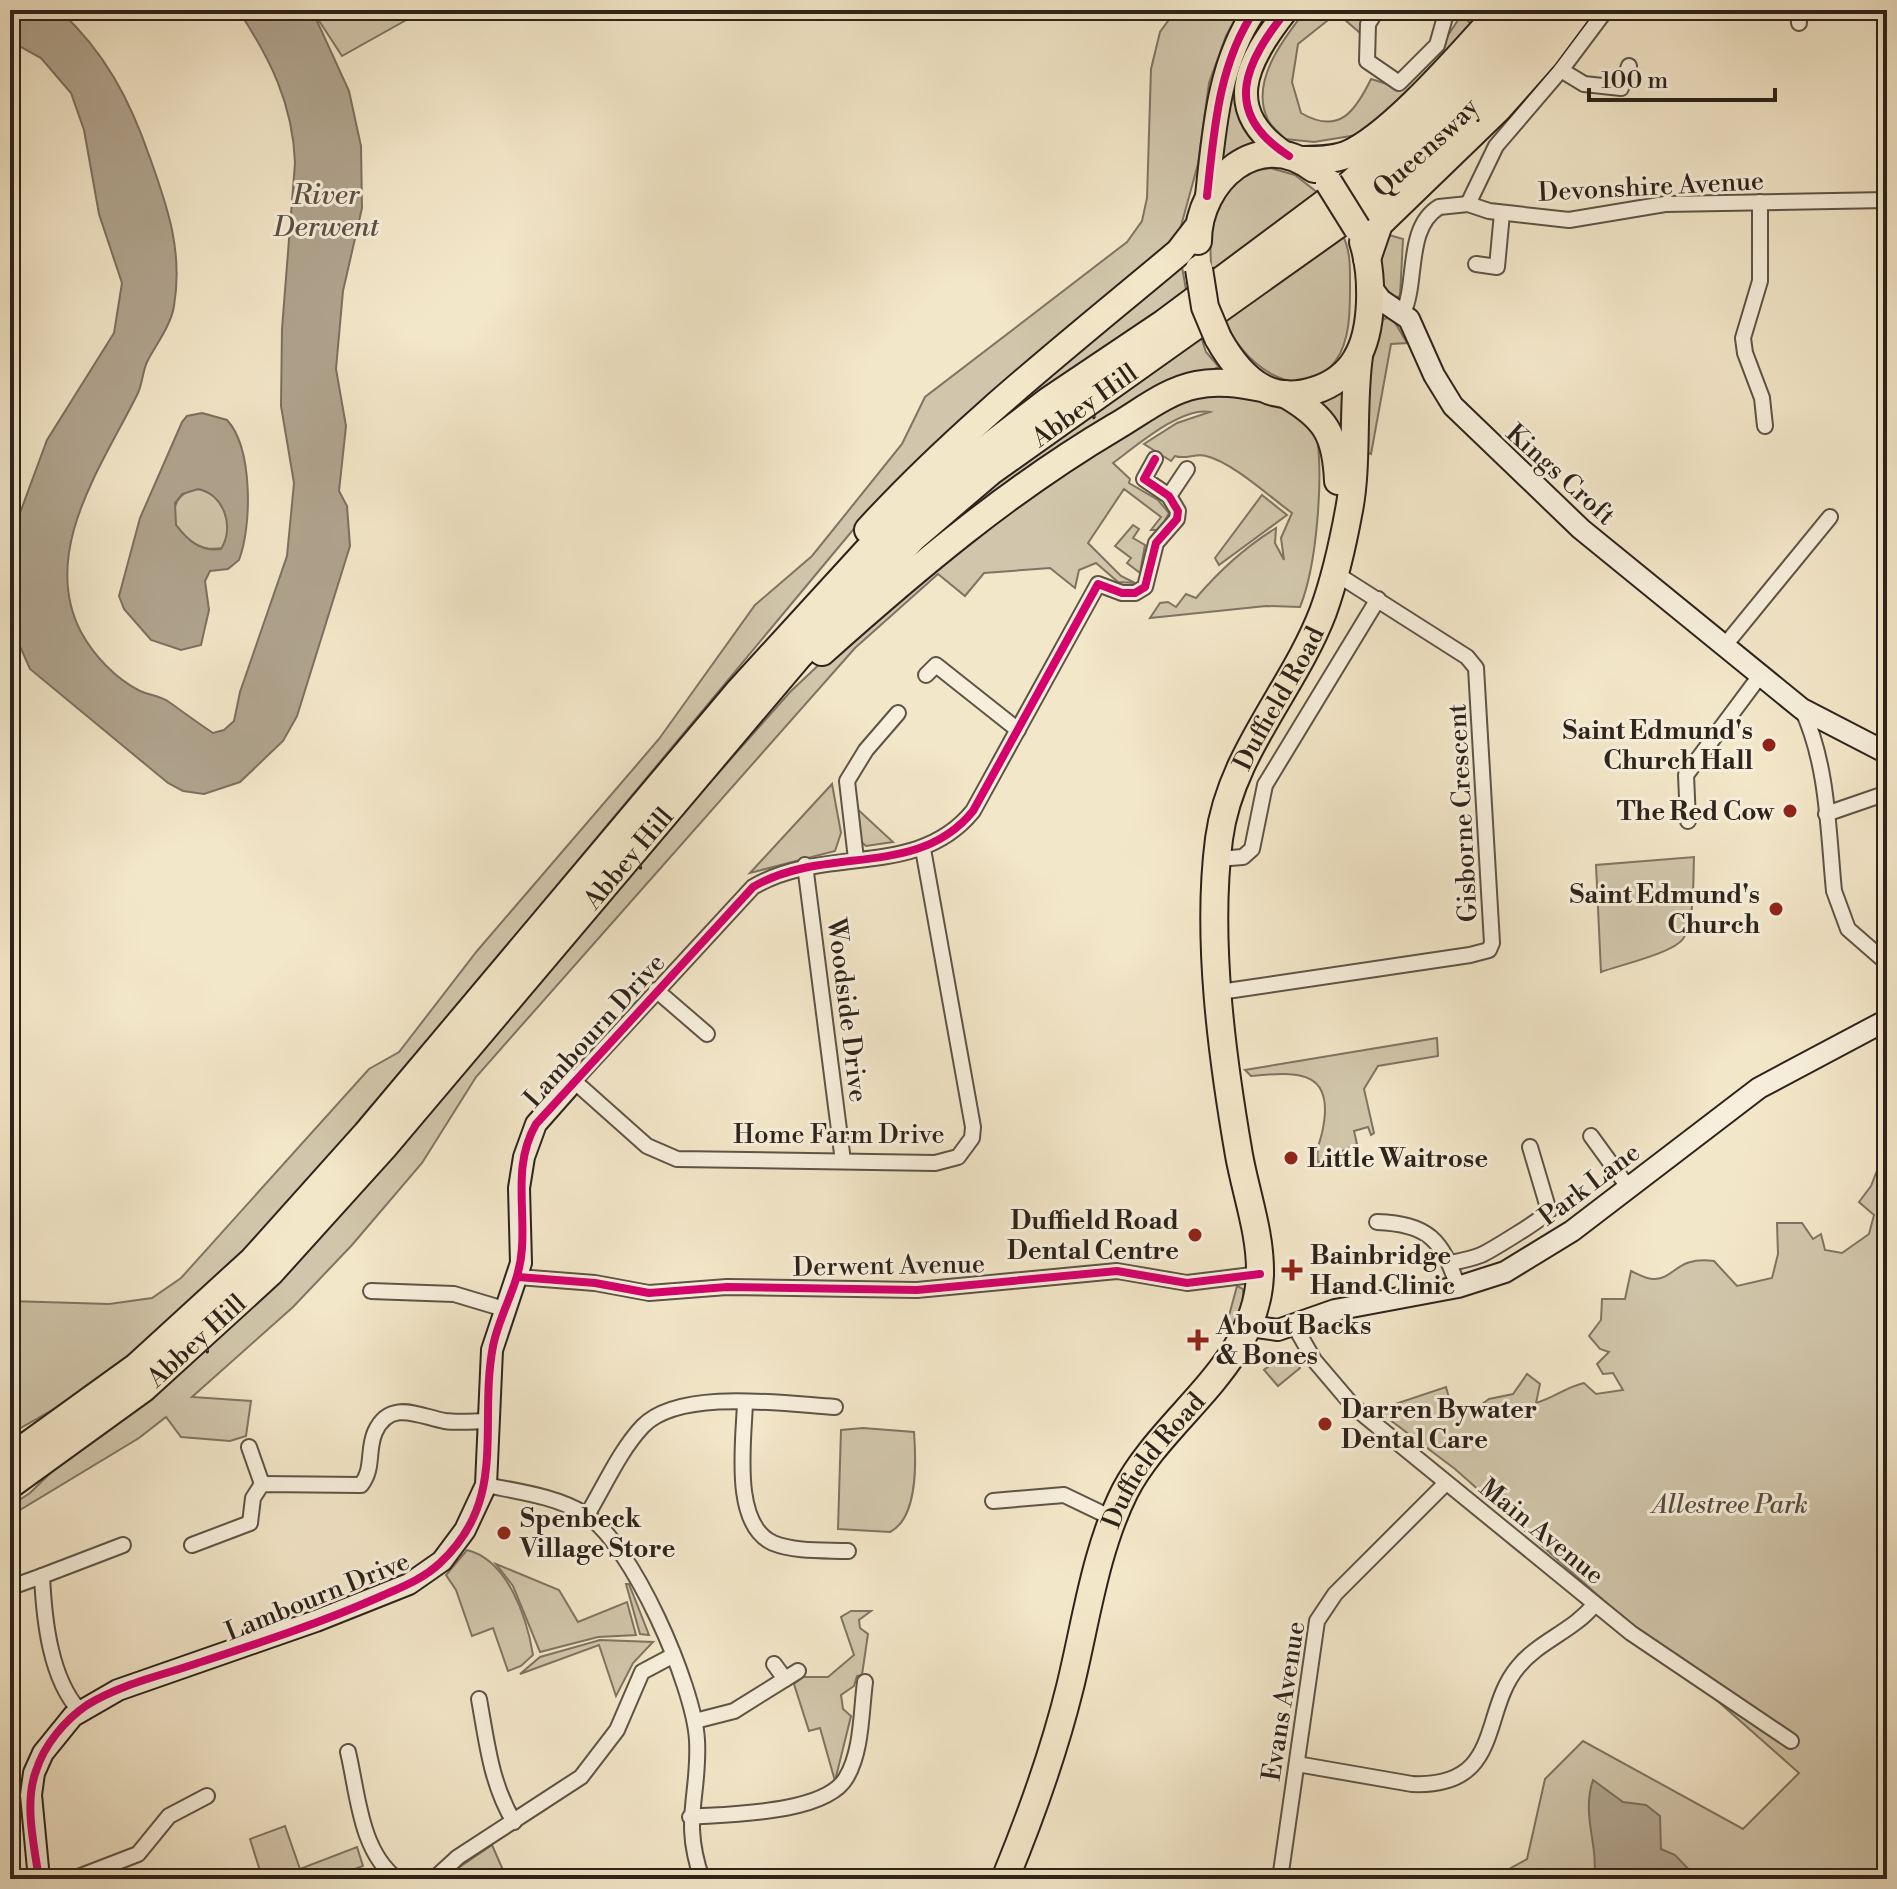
<svg xmlns="http://www.w3.org/2000/svg" width="1897" height="1889" font-family="'Libre Bodoni',serif">
  <rect width="100%" height="100%" fill="#f3e7c9"/>
  <filter id="stains"><feTurbulence type="fractalNoise" baseFrequency=".0025" numOctaves="4"/><feColorMatrix values="0 0 0 0 .2 0 0 0 0 .09 0 0 0 0 .02 0 0 0 .5 -.17"/></filter>
  <radialGradient id="worn" r=".72"><stop offset=".6" stop-color="#630" stop-opacity="0"/><stop offset="1" stop-color="#630" stop-opacity=".3"/></radialGradient>
  <!-- green -->
  <g fill="#d1c6ab" stroke="#7f7463" stroke-width="2">
    <polygon points="312,10 424,10 342,56"/>
    <polygon points="1176,10 1240,10 1226,36 1209,83 1198,164 1178,237 862,519 381,1097 261,1233 165,1328 89,1389 10,1434 10,1301 109,1304 152,1298 181,1278 369,1069 399,1052 477,951 659,739 755,605 812,556 902,444 925,397 1127,242 1142,221 1147,198 1151,69 1160,32"/>
    <path d="M1263,10H1275C1243,52 1216,102 1259,146L1218,168L1227,91Z"/>
    <path d="M1306,10H1369L1359,32L1337,13L1298,44L1292,82L1301,113C1339,135 1355,112 1371,79L1400,88L1435,55L1462,14L1474,28L1363,134L1314,142L1285,139C1280,133 1271,127 1268,120C1249,82 1284,38 1306,10Z"/>
    <path d="M1270,168L1295,175L1318,193L1212,276C1207,227 1211,176 1270,168Z"/>
    <polygon points="1382,233 1403,239 1400,296 1391,299 1376,283"/>
    <path d="M1342,234C1351,250 1350,269 1350,288C1350,310 1350,341 1336,360C1298,412 1239,359 1223,318Z"/>
    <path d="M1182,267L1187,295L954,461C1024,389 1102,328 1182,267Z"/>
    <polygon points="1386,318 1393,319 1407,343 1391,344 1371,454 1364,451 1358,411 1380,321"/>
    <polygon points="1201,337 1206,352 1219,367 1166,388 907,559 993,484"/>
    <polygon points="1344,381 1344,463 1307,400"/>
    <path d="M1230,389L1298,413L1316,430C1324,475 1317,565 1300,607L1266,606L1150,618L1160,603L1168,602L1176,607L1186,594L1196,598C1220,570 1245,547 1276,528L1275,543L1284,560L1281,538L1292,513C1270,497 1232,462 1206,456C1195,453 1186,460 1175,456L1171,461L1144,444L1177,423L1210,412C1182,406 1135,447 1113,463L1130,479L1129,483L1158,500L1169,513L1160,530H1151L1161,517L1124,489L1088,543L1121,576L1135,583L1118,582L1096,563L1079,570L1075,588L1050,568L984,573L965,596L938,574L855,648L476,1077L422,1163L352,1245L293,1307L192,1397L251,1401L246,1436L230,1441L181,1437L166,1417L139,1438L10,1516V1506L30,1493L74,1450L645,856L790,692L877,610L939,555L1155,410Z"/>
    <path d="M198,489C225,494 235,527 222,548C201,552 188,541 176,525C171,506 177,492 198,489Z"/>
    <polygon points="1262,495 1287,515 1219,565 1215,558"/>
    <polygon points="1133,525 1139,529 1133,538 1145,545 1140,573 1127,563 1131,558 1115,546"/>
    <polygon points="832,784 841,833 835,851 750,873"/>
    <polygon points="854,806 893,842 866,846 859,840"/>
    <path d="M1694,857C1693,877 1695,923 1683,939C1673,953 1620,965 1601,972L1596,865Z"/>
    <path d="M1437,1038L1438,1056L1378,1066L1364,1089L1374,1133L1371,1135L1368,1127L1354,1131L1357,1144L1318,1163C1316,1149 1319,1145 1322,1133C1336,1071 1301,1071 1251,1076L1245,1070Z"/>
    <path d="M1885,1150L1887,1879H1475H1491L1527,1859L1545,1779L1583,1741L1743,1829L1799,1773L1455,1469L1377,1410L1446,1387L1451,1405L1478,1407L1489,1399L1513,1394L1527,1374L1540,1384L1536,1403C1554,1398 1566,1387 1584,1383L1596,1394L1623,1390L1613,1373L1603,1374L1597,1364L1609,1352L1600,1349L1589,1336L1601,1320L1602,1299H1625L1631,1271C1638,1274 1648,1280 1655,1279C1675,1278 1677,1256 1714,1261L1737,1286L1772,1278L1778,1254L1777,1223H1802L1813,1239L1821,1234L1825,1250L1842,1253L1869,1234L1874,1215L1859,1202L1871,1186Z"/>
    <polygon points="1237,1286 1243,1289 1243,1303 1235,1323 1230,1326 1227,1323"/>
    <polygon points="1284,1354 1290,1354 1300,1368 1278,1386 1264,1370"/>
    <path d="M863,1428L914,1432C916,1459 919,1517 890,1532L838,1529L841,1430Z"/>
    <path d="M467,1550C508,1560 527,1618 533,1655L521,1666L508,1671L493,1628L472,1636L456,1590L446,1575Z"/>
    <polygon points="496,1564 559,1590 578,1622 627,1602 636,1635 598,1637 540,1652 513,1586"/>
    <polygon points="626,1584 629,1584 649,1635 640,1634"/>
    <polygon points="851,1611 871,1611 859,1620 860,1628 868,1634 862,1675 857,1676 854,1686 841,1695 843,1709 851,1716 835,1781 820,1728 809,1731 794,1684 803,1677 828,1677 854,1655 841,1617"/>
    <polygon points="600,1640 653,1642 633,1663 616,1696 599,1645 520,1674 540,1657"/>
    <polygon points="285,1826 300,1869 357,1847 363,1866 328,1879 247,1879 261,1874 250,1839"/>
    <polygon points="492,1845 507,1879 442,1879"/>
  </g>
  <!-- water -->
  <g fill="#b0a48e" stroke="#7c7060" stroke-width="2" fill-rule="evenodd">
    <path d="M10,10H59C105,52 130,100 150,158C168,208 183,252 174,306C171,325 157,343 148,360C142,371 143,384 137,395C103,464 39,552 81,632C94,656 116,679 140,691C149,695 161,696 169,702C183,712 198,723 213,733L224,730L234,721L240,692L287,556L294,483L281,406L282,329L295,163C293,104 270,58 238,10H312L349,91L361,146L362,208L343,291L336,369L346,426L339,491L347,506L350,546L297,716L283,741L240,782L204,794L183,791L168,783L30,669L10,624V540L47,440L114,333L122,283L99,214L84,130L71,93L41,58L10,41Z"/>
    <path d="M202,413L227,420C253,448 252,526 239,560L228,569L210,571L205,581L209,610L201,645L181,650L151,640L124,609L119,596L140,518L182,422L187,416ZM198,489C224,494 235,527 221,549C201,552 188,541 176,525L175,503L182,494Z"/>
    <path d="M1593,1780L1623,1802L1646,1805L1660,1816L1661,1849L1675,1855L1698,1879H1594C1599,1846 1581,1815 1593,1780Z"/>
  </g>
  <g fill="none" stroke-linecap="round" stroke-linejoin="round">
    <defs>
      <g id="street">
        <polyline points="1377,10 1368,24 1367,61 1399,83 1437,45 1447,10"/>
        <polyline points="1798,10 1799,23"/>
        <polyline points="1561,70 1584,84 1621,88 1629,66"/>
        <polyline points="1760,202 1760,281 1743,338 1745,353 1762,398 1765,426"/>
        <polyline points="1468,204 1496,146 1561,70 1606,10"/>
        <polyline points="1476,264 1497,267 1502,213"/>
        <path d="M1403,313C1418,282 1405,228 1439,207L1468,204L1489,211L1569,220L1665,204L1887,200"/>
        <polyline points="1169,496 1187,469"/>
        <polyline points="1726,644 1830,517"/>
        <polyline points="926,675 936,665 1018,730"/>
        <path d="M1802,709C1828,765 1828,830 1834,891L1848,929L1887,963"/>
        <polyline points="1826,814 1887,793"/>
        <polyline points="1688,821 1686,775 1762,673"/>
        <path d="M923,849L973,1127L972,1138L958,1157L935,1163L677,1159L647,1146L574,1081L753,887C826,844 917,880 973,811L1098,584L1122,593H1135L1145,587L1156,543L1177,519L1178,511L1169,496L1144,479L1155,459"/>
        <polyline points="856,859 847,781 866,750 898,713"/>
        <polyline points="1217,859 1243,857 1252,849 1265,785 1378,599"/>
        <polyline points="805,865 843,1161"/>
        <polyline points="656,990 707,1034"/>
        <polyline points="1220,992 1470,955 1489,950 1492,943 1476,668 1467,657 1335,573"/>
        <polyline points="1591,1136 1628,1187"/>
        <path d="M1377,1222C1429,1224 1442,1240 1458,1287"/>
        <path d="M1450,1263C1460,1261 1471,1259 1481,1255C1490,1251 1546,1217 1549,1211L1530,1147"/>
        <polyline points="518,1277 595,1283 649,1293 727,1287 917,1290 1117,1271 1187,1283 1260,1274"/>
        <polyline points="371,1291 454,1294 504,1309"/>
        <polyline points="1294,1325 1314,1360 1354,1407 1631,1633 1791,1741"/>
        <path d="M745,1402C744,1440 731,1524 773,1543C795,1552 825,1550 848,1551"/>
        <polyline points="249,1447 262,1484"/>
        <path d="M486,1485C520,1492 555,1496 585,1514C632,1543 694,1686 697,1740C700,1796 681,1819 702,1879"/>
        <polyline points="993,1501 1064,1495 1114,1519"/>
        <path d="M587,1515C604,1487 620,1450 643,1426C680,1388 786,1404 835,1407"/>
        <path d="M192,1545L250,1523L253,1498L262,1484L361,1485C374,1469 367,1450 375,1432C390,1398 421,1417 445,1421C459,1423 475,1421 489,1421"/>
        <polyline points="17,1585 42,1576"/>
        <polyline points="774,1664 785,1679"/>
        <path d="M479,1699C487,1743 491,1784 514,1822"/>
        <path d="M80,1711C50,1679 44,1619 42,1576L123,1545"/>
        <polyline points="695,1721 734,1711 798,1671"/>
        <path d="M348,1752C358,1794 360,1851 397,1879"/>
        <path d="M1297,1764L1412,1784C1504,1788 1480,1712 1518,1667C1539,1641 1573,1631 1594,1605"/>
        <path d="M690,1817C728,1814 825,1814 846,1778C862,1752 861,1712 865,1682"/>
        <polyline points="73,1879 138,1854 169,1816 207,1796"/>
        <polyline points="434,1879 458,1857 581,1777 617,1730 642,1672 672,1656"/>
        <polyline points="1280,1879 1317,1621 1335,1594 1446,1483"/>
      </g>
      <g id="secondary">
        <polyline points="1369,284 1381,300 1409,319 1434,375 1453,406 1581,529 1802,709 1887,753"/>
        <polyline points="1250,1326 1278,1330 1335,1310 1458,1287 1505,1272 1572,1231 1759,1088 1887,1020"/>
        <polyline points="39,1879 31,1795 34,1773 43,1753 73,1716 118,1690 316,1621 409,1584 442,1561 465,1530 486,1485 492,1350 521,1263 519,1188 524,1157 536,1124 574,1081"/>
      </g>
      <g id="primary">
        <path d="M1287,10C1245,63 1220,112 1289,156"/>
        <path d="M1207,196C1214,132 1218,64 1255,10"/>
      </g>
      <g id="highway">
        <path d="M1303,160C1317,160 1332,160 1346,155C1393,135 1465,49 1501,10"/>
        <path d="M1198,241C1198,181 1259,126 1314,169"/>
        <polyline points="1367,259 1379,224 1498,109 1544,57 1579,10"/>
        <path d="M1218,338C1228,356 1244,378 1263,388C1294,404 1339,388 1356,359C1374,330 1373,274 1363,242"/>
        <path d="M1285,394C1325,417 1336,434 1338,481"/>
        <path d="M868,530C961,428 1073,341 1179,252L1199,226"/>
        <path d="M822,652C915,569 1007,491 1115,427C1141,412 1166,391 1196,385C1218,380 1240,384 1262,388"/>
        <polyline points="10,1458 136,1367 253,1260 366,1134 738,692 867,551 956,472 1048,401 1164,323 1349,185 1454,89 1528,10"/>
        <path id="s1" d="M10,1485L144,1388L270,1273L383,1148L798,657L914,537L990,472L1350,216L1454,123L1557,10"/>
        <path id="s2" d="M1005,1879C1031,1816 1054,1752 1070,1687C1086,1622 1095,1551 1125,1491C1164,1416 1257,1365 1260,1275C1261,1234 1246,1194 1239,1155C1222,1057 1206,938 1219,839C1230,754 1293,690 1323,612C1335,579 1343,543 1349,510C1358,464 1352,405 1359,356"/>
      </g>
    </defs>
    <!-- street casing -->
    <use href="#street" stroke="#5e5446" stroke-width="18"/>
    <!-- secondary casing -->
    <use href="#secondary" stroke="#2d231b" stroke-width="24"/>
    <!-- primary casing -->
    <use href="#primary" stroke="#2d231b" stroke-width="26"/>
    <!-- highway casing -->
    <use href="#highway" stroke="#2d231b" stroke-width="30"/>
    <!-- street -->
    <use href="#street" stroke="#f7efdc" stroke-width="14"/>
    <!-- secondary -->
    <use href="#secondary" stroke="#f7efdc" stroke-width="20"/>
    <!-- primary -->
    <use href="#primary" stroke="#f3e7c9" stroke-width="22"/>
    <!-- highway -->
    <use href="#highway" stroke="#f3e7c9" stroke-width="26"/>
    <defs>
      <g id="highway-bridge">
        <polyline points="1329,183 1357,228"/>
        <polyline points="1199,269 1205,307 1218,338"/>
      </g>
    </defs>
    <!-- highway-bridge casing -->
    <use href="#highway-bridge" stroke="#2d231b" stroke-width="30" stroke-linecap="butt"/>
    <!-- highway-bridge -->
    <use href="#highway-bridge" stroke="#f3e7c9" stroke-width="26"/>
    <defs>
      <g id="cycleway">
        <path d="M1287,10C1245,63 1220,112 1289,156"/>
        <path d="M1207,196C1214,132 1218,64 1255,10"/>
        <polyline points="518,1277 595,1283 649,1293 727,1287 917,1290 1117,1271 1187,1283 1260,1274"/>
        <path d="M39,1879C34,1845 24,1803 36,1771C44,1745 65,1720 87,1705C119,1685 159,1676 195,1664C256,1644 318,1624 377,1598C399,1588 422,1580 440,1563C509,1499 478,1426 493,1346C500,1312 520,1284 522,1248C525,1205 513,1164 536,1124L753,887C826,844 917,880 973,811L1098,584L1122,593H1135L1145,587L1156,543L1177,519L1178,511L1169,496L1144,479L1155,459"/>
      </g>
    </defs>
    <!-- cycleway casing -->
    <use href="#cycleway" stroke="#f7efdc" stroke-width="13"/>
    <!-- cycleway -->
    <use href="#cycleway" stroke="#d6006c" stroke-width="8"/>
  </g>
  <!-- markers -->
  <g fill="#8f2418" stroke="#f7efdc" stroke-width="3">
    <circle cx="1769" cy="745" r="8"/>
    <circle cx="1790" cy="811" r="8"/>
    <circle cx="1776" cy="909" r="8"/>
    <circle cx="1291" cy="1158" r="8"/>
    <circle cx="1195" cy="1235" r="8"/>
    <path d="M1288 1258h8v8h8v8h-8v8h-8v-8h-8v-8h8z"/>
    <path d="M1194 1328h8v8h8v8h-8v8h-8v-8h-8v-8h8z"/>
    <circle cx="1325" cy="1424" r="8"/>
    <circle cx="504" cy="1533" r="8"/>
  </g>
  <g text-anchor="middle" stroke-width="6" stroke-linejoin="round" paint-order="stroke">
    <!-- street labels -->
    <g font-size="26" fill="#2d231b" stroke="#f7efdc">
      <text dy="9" stroke="none"><textPath href="#s1" startOffset="1958">Queensway</textPath></text>
      <text transform="translate(1651 186) rotate(-3)" y="9">Devonshire Avenue</text>
      <text dy="9" stroke="none"><textPath href="#s1" startOffset="1530">Abbey Hill</textPath></text>
      <text transform="translate(1561 474) rotate(42)" y="9">Kings Croft</text>
      <text dy="9" stroke="none"><textPath href="#s2" startOffset="1260">Duffield Road</textPath></text>
      <text transform="translate(1462 813) rotate(-93)" y="9">Gisborne Crescent</text>
      <text dy="9" stroke="none"><textPath href="#s1" startOffset="884">Abbey Hill</textPath></text>
      <text transform="translate(848 1010) rotate(83)" y="9">Woodside Drive</text>
      <text transform="translate(594 1030) rotate(-48)" y="9">Lambourn Drive</text>
      <text x="839" y="1143">Home Farm Drive</text>
      <text transform="translate(1589 1184) rotate(-37)" y="9">Park Lane</text>
      <text transform="translate(889 1265) rotate(-1)" y="9">Derwent Avenue</text>
      <text dy="9" stroke="none"><textPath href="#s1" startOffset="236">Abbey Hill</textPath></text>
      <text dy="9" stroke="none"><textPath href="#s2" startOffset="448">Duffield Road</textPath></text>
      <text transform="translate(1542 1531) rotate(39)" y="9">Main Avenue</text>
      <text transform="translate(317 1596) rotate(-22)" y="9">Lambourn Drive</text>
      <text transform="translate(1283 1701) rotate(-81)" y="9">Evans Avenue</text>
    </g>
    <!-- poi labels -->
    <g font-size="26" font-weight="bold" fill="#2d231b" stroke="#f7efdc" text-anchor="start">
      <text x="1753" y="739" text-anchor="end">Saint Edmund's<tspan x="1753" dy="30">Church Hall</tspan></text>
      <text x="1774" y="820" text-anchor="end">The Red Cow</text>
      <text x="1760" y="903" text-anchor="end">Saint Edmund's<tspan x="1760" dy="30">Church</tspan></text>
      <text x="1307" y="1167">Little Waitrose</text>
      <text x="1179" y="1229" text-anchor="end">Duffield Road<tspan x="1179" dy="30">Dental Centre</tspan></text>
      <text x="1310" y="1264">Bainbridge<tspan x="1310" dy="30">Hand Clinic</tspan></text>
      <text x="1216" y="1334">About Backs<tspan x="1216" dy="30">&amp; Bones</tspan></text>
      <text x="1341" y="1418">Darren Bywater<tspan x="1341" dy="30">Dental Care</tspan></text>
      <text x="520" y="1527">Spenbeck<tspan x="520" dy="30">Village Store</tspan></text>
    </g>
    <!-- park labels -->
    <g font-size="26" font-style="italic" fill="#564c3f" stroke="#f7efdc">
      <text x="1730" y="1513">Allestree Park</text>
    </g>
    <!-- water labels -->
    <g font-size="28" font-style="italic" fill="#5b5043" stroke="#f7efdc">
      <text x="326" y="204">River<tspan x="326" dy="32">Derwent</tspan></text>
    </g>
  </g>
  <!-- margin -->
  <rect width="1897" height="1889" fill="none" stroke="#f3e7c9" stroke-width="40"/>
  <rect x="12" y="12" width="1873" height="1865" fill="none" stroke="#2d231b" stroke-width="4"/>
  <rect x="20" y="20" width="1857" height="1849" fill="none" stroke="#2d231b" stroke-width="2"/>
  <!-- scale -->
  <path d="M1589 88v12h186v-12" fill="none" stroke="#2d231b" stroke-width="4"/>
  <text x="1601" y="88" font-size="24" fill="#2d231b" stroke="#f7efdc" stroke-width="6" paint-order="stroke">100 m</text>
  <rect width="100%" height="100%" filter="url(#stains)"/>
  <rect width="100%" height="100%" fill="url(#worn)"/>
</svg>
